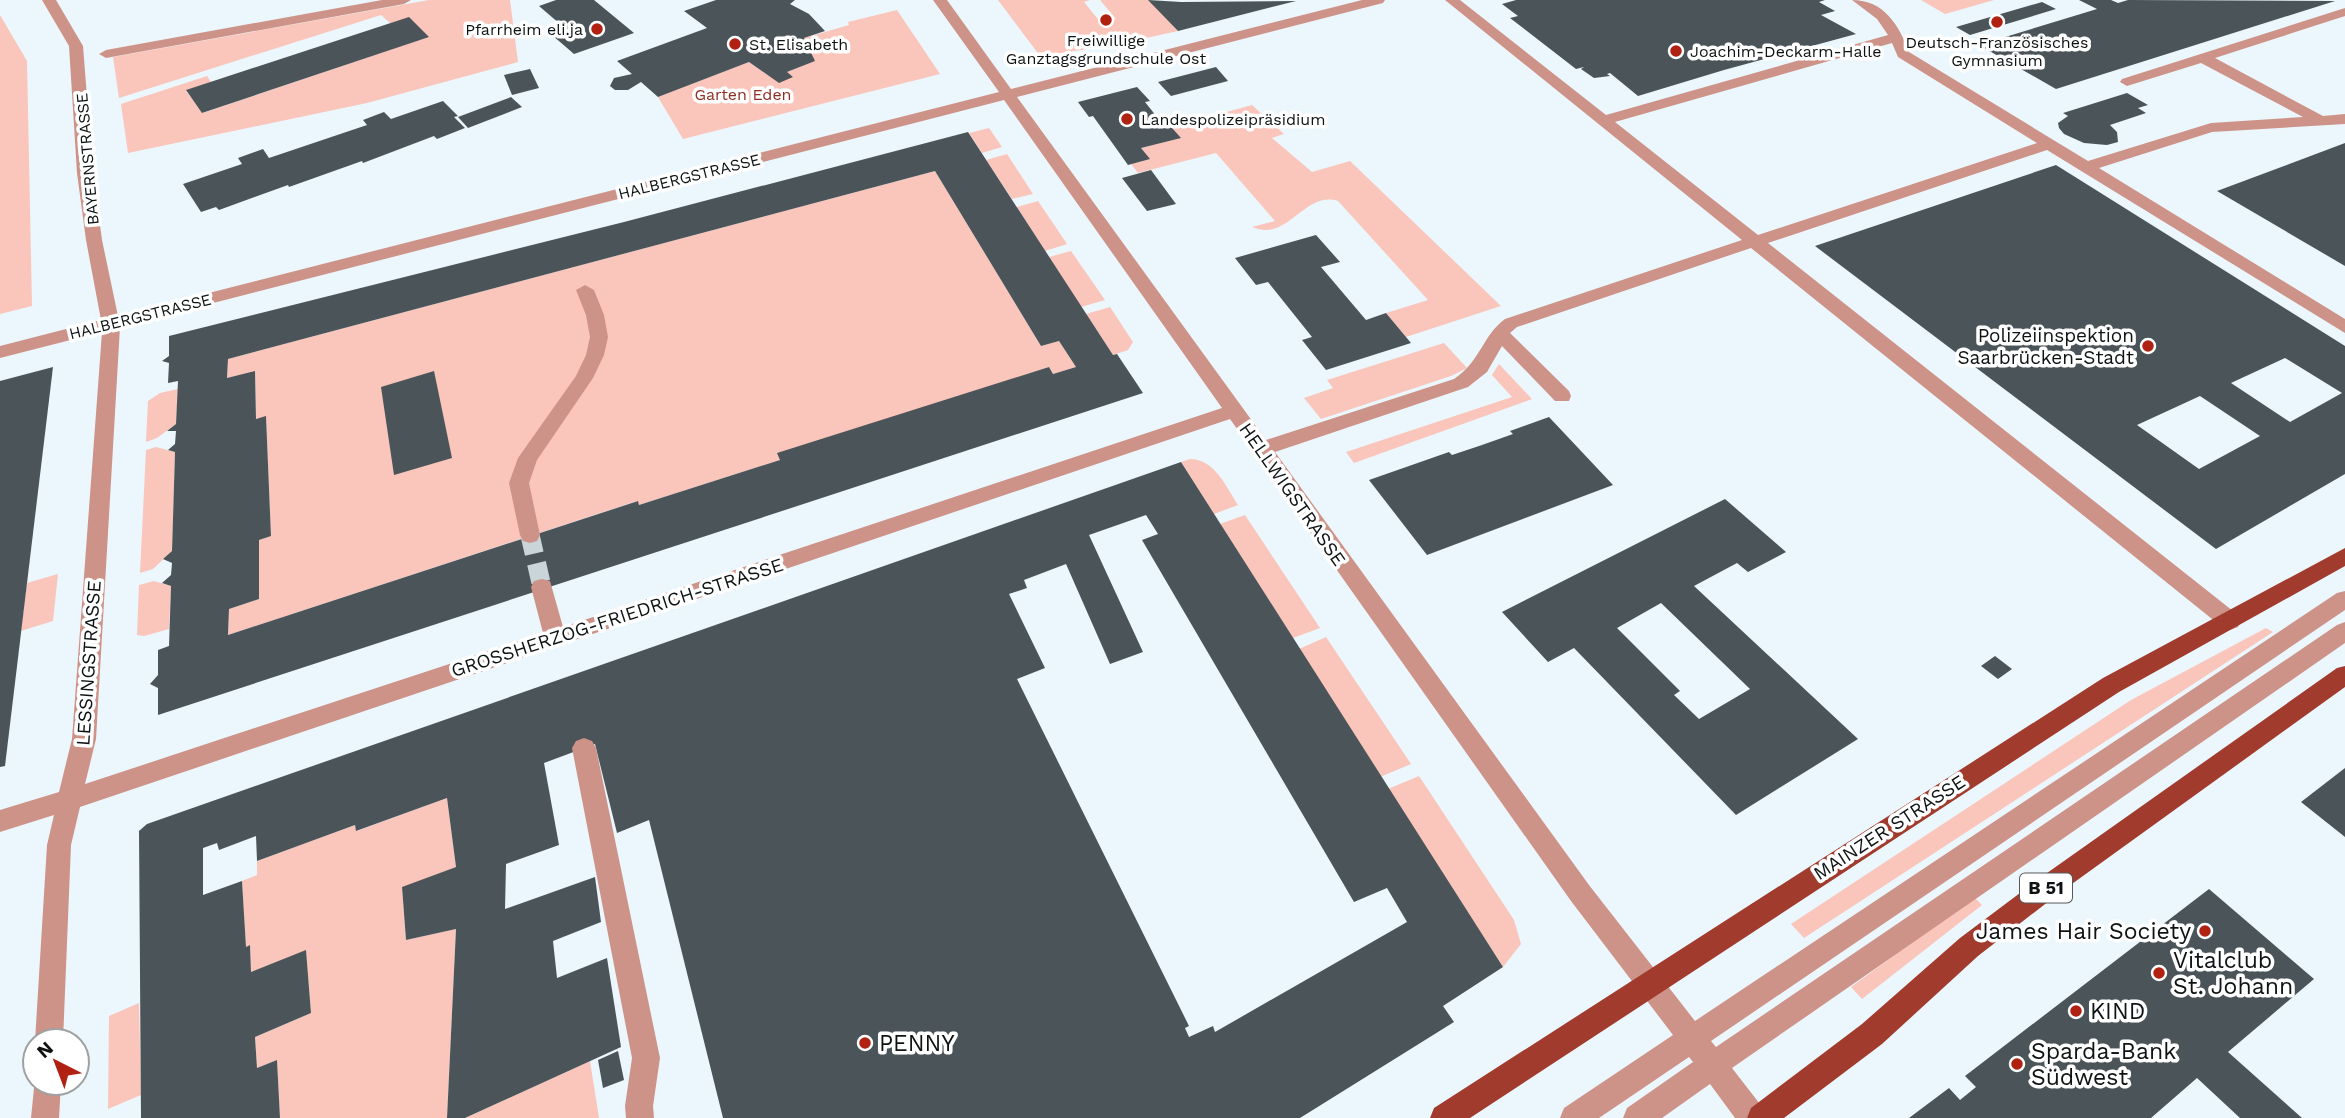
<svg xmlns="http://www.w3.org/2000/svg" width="2345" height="1118" font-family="'Work Sans',sans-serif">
  <rect width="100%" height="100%" fill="#ebf7fd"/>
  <!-- green -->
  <g fill="#fac5bb">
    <polygon points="429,0 510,0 518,62 367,103 128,153 121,104 207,76 211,82 186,91 203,113 428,37 390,23 381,15 119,98 113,57"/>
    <polygon points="998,0 1090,0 1084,2 1101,23 1116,19 1100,0 1149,0 1178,31 1109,46 1040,56"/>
    <polygon points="1921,0 1994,0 1945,14"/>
    <polygon points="897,10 940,74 683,139 658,97 749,62 773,78 814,61 804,38 849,25 848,22"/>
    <polygon points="0,15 27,61 32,306 0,314"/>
    <path d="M1252,105L1284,134L1272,138L1312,172L1350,161L1501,306L1406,337L1386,313L1428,300L1338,201C1304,190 1288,243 1252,227L1275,221L1216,153L1138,173L1131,164L1149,159L1141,148L1180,138L1172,127Z"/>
    <polygon points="989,128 1002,147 982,153 969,133"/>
    <polygon points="1007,154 1033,194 1012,199 986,160"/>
    <polygon points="935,171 1041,346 1059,341 1076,367 1053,374 1049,367 780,460 639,505 637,501 228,635 229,609 259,599 259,540 271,535 266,417 256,419 255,372 227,378 228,359"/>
    <polygon points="1038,201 1067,244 1045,251 1017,207"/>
    <polygon points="1071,251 1105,300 1081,307 1049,257"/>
    <polygon points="1110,307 1133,342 1128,350 1113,355 1086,314"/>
    <polygon points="1444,343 1467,368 1451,376 1321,419 1304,398 1333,388 1327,380"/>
    <polygon points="1499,364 1532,399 1354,463 1346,452 1512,397 1492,375"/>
    <polygon points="178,389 176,424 157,438 146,442 148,401 160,393"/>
    <polygon points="156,447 175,452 172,551 153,569 140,573 146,450"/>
    <path d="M1190,459C1215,459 1226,487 1238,505L1214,514L1181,462Z"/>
    <polygon points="1245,515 1320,628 1293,638 1220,524"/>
    <polygon points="58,574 53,621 21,631 27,583"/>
    <polygon points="154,581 171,586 169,629 144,636 137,635 139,585"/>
    <polygon points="2266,628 2273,632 1804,938 1791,924 2131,700"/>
    <polygon points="1326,637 1411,764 1380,777 1299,649"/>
    <polygon points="1419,776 1514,920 1521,944 1503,967 1388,789"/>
    <polygon points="447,798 456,867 402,888 406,940 456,929 447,1118 280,1118 277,1060 257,1068 255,1037 311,1013 306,951 251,972 250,946 246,947 242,881 257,875 257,861 355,825 357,831"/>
    <polygon points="1974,897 1982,905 1862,999 1851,987"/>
    <polygon points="139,1003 141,1095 108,1109 109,1016"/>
    <polygon points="590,1061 599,1118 465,1118"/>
  </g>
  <!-- building -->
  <g fill="#4b5559" fill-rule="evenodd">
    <polygon points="556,0 594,0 634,33 574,54 552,35 567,30 539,6"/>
    <polygon points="716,0 795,0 790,4 809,14 825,31 804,38 815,61 787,72 793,77 779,83 749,62 658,97 641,82 628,90 615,90 610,86 614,78 632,74 617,61 707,28 684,11"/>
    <polygon points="1148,0 1181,2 1296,1 1178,31"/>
    <polygon points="1516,0 1825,0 1819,2 1835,11 1821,15 1856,34 1724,70 1638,96 1610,73 1607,74 1610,76 1594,78 1581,69 1584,67 1576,69 1510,18 1518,16 1502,4"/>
    <polygon points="2079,0 2111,0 2118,3 2128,0 2335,1 2056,89 1979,45 2097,9"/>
    <polygon points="2042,2 2056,9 1970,35 1956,27"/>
    <polygon points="409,17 429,37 202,113 186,90"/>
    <polygon points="1216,67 1228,81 1171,96 1158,82"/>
    <polygon points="530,69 539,88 512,95 504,75"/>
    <polygon points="1137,87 1150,101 1145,102 1161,122 1166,121 1181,138 1141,148 1150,159 1128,165 1093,116 1089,117 1078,102"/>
    <polygon points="2127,93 2148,105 2138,108 2146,113 2110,125 2117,132 2118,142 2107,145 2084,143 2064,134 2059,128 2058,123 2068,116 2063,113"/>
    <polygon points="511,97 522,107 468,128 458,117"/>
    <polygon points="443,101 458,116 454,117 465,128 437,139 434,136 363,163 362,161 289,187 288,185 219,210 216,207 201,212 183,184 242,164 238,158 263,149 269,158 367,125 363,120 384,112 391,119"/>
    <path d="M968,132L1113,355L1117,354L1143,393L158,715V688L150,684L158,675V650L169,646L171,586L162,583L171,575L172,563L163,559L172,551L175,452L168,450L175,444L176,431H167L176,424L178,381L168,383L169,363L162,361L169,356V336L624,222ZM935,171L1041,346L1059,341L1076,367L1053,374L1049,367L777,453L780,460L639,505L638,501L228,635L229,609L259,599V540L271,536L266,416L256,419L255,371L227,378L228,359Z"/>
    <polygon points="2345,143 2345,266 2217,191"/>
    <path d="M2056,165L2345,346V474L2216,549L1815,246ZM2285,358L2342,393L2290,422L2231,383ZM2200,396L2260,436L2199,469L2137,425Z"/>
    <polygon points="1151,170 1176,204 1147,211 1122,178"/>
    <polygon points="1316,235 1340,262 1321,267 1366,320 1386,313 1411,343 1326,370 1302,340 1312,337 1268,282 1256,285 1235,258"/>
    <polygon points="53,367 5,766 0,767 0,381"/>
    <polygon points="434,371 452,458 394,475 381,387"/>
    <polygon points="1549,417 1613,485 1427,555 1369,480 1449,452 1452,455 1482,445 1513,434 1510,431"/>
    <path d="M1181,462L1503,967L1443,1006L1454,1022L1300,1118H723L649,820L617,833L595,744L544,763L559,845L506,864L505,909L595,877L601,922L553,941L557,978L607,958L621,1047L465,1118H447L456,929L406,940L402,887L456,867L447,798L356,831L355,825L257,861L256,836L219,850L217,843L203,848V895L242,881L246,947L250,945L251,972L306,950L311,1013L255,1037L257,1068L277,1060L280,1118H141L139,831L147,824ZM1146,515L1158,534L1142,540L1354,902L1387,888L1407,922L1215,1032L1213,1026L1189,1037L1185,1028L1189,1026L1017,679L1045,668L1009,594L1027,588L1024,580L1066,564L1110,664L1143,652L1089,535Z"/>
    <path d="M1725,499L1786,552L1748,572L1737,563L1694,586L1858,739L1736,815L1574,648L1548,662L1502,612ZM1661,603L1750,689L1699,719L1674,695L1680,691L1617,628Z"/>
    <polygon points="1995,656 2012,669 1998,679 1981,666"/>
    <polygon points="2345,768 2345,837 2301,802"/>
    <polygon points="2209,889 2314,979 2228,1052 2302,1118 2240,1118 2197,1078 2151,1118 1909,1118 1949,1088 1960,1100 1976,1087 1965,1076"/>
    <polygon points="618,1051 624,1080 603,1088 598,1060"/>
  </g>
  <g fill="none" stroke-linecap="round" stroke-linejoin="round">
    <!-- minor-tunnel -->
    <polyline stroke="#cad5da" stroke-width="19" stroke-dasharray="19 10" stroke-linecap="butt" points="530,535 542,587"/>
    <!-- minor -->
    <g fill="#ce9388" fill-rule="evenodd">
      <path d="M42,0H56L83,46L93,173L102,240L118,316L999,92L933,0H947L1011,89L1362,0H1385L1383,3L1017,97L1266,440L1454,379C1481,361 1482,336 1505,319L1742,240L1445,0H1460L1606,115L1888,35L1877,19L1852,0C1884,0 1899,25 1909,52L2088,161L2211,123L2303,117L2201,63L2127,86L2120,82L2122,79L2345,8V16L2215,58L2323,116L2345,114V124L2212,132L2099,168L2345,319V333L2047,150L1768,243L2238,615L2241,621L2238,627L2230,630L2222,627L1751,248L1517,327L1510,333L1569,391L1571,396L1569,401H1555L1502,346L1487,372L1468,387L1275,452L1589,885L1695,1021L2337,593L2345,591V610L1711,1041L1716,1047L2337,625L2345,622V643L1732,1068L1763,1108L1767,1118H1735L1710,1084L1662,1118H1623L1627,1108L1693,1062L1689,1057L1599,1118H1560L1564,1108L1673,1035L1571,901L1230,419L80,807L71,845L63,1041H35L47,845L54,815L0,832V810L59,792L72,739L102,332L0,358V346L101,320L86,240L77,173L69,46ZM1892,43L1898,57L2037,143L1758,235L1615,122ZM1004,100L1222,408L563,627L550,581L542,579L534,581L531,587L543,633L85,784L96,739L120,327Z"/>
      <polygon points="382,0 411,0 404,4 106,58 99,54 106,50"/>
      <polygon points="585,285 594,290 604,315 608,337 604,355 593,378 537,460 529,483 540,535 537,541 530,543 523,541 520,535 509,483 518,458 576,376 586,355 590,337 586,315 576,290"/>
      <polygon points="584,738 592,741 596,748 660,1058 653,1106 654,1118 626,1118 625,1106 632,1058 572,748 576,741"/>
      <polygon points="35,1078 35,1083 61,1083 59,1118 31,1118"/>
    </g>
    <!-- major -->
    <g fill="#a13b2d" fill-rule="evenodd">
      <polygon points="2345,548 2345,566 2119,692 1470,1118 1430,1118 1434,1108 2103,678"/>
      <polygon points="2345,666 2345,687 2058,894 1978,956 1882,1044 1784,1118 1747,1118 1751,1108 1862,1024 1960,938 2040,878 2337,668"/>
    </g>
  </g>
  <!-- markers -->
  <g fill="#b02111" stroke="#fff" stroke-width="2.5">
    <circle cx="1106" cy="20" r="7"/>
    <circle cx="1997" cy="22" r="7"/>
    <circle cx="597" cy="29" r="7"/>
    <circle cx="735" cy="44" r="7"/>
    <circle cx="1676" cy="51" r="7"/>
    <circle cx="1127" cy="119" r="7"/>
    <circle cx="2148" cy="346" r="7"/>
    <circle cx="2205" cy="931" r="7"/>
    <circle cx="2159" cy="973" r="7"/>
    <circle cx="2076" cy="1011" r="7"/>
    <circle cx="865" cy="1043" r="7"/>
    <circle cx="2017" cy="1064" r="7"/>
  </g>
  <g text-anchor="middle" stroke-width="7" stroke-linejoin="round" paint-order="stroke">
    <!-- far-poi labels -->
    <g font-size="16" fill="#0d1213" stroke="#fff" text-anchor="start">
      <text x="583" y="35" text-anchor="end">Pfarrheim eli.ja</text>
      <text x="1106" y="46" text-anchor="middle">Freiwillige<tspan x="1106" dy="18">Ganztagsgrundschule Ost</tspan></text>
      <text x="1997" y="48" text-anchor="middle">Deutsch-Französisches<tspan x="1997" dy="18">Gymnasium</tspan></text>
      <text x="749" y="50">St. Elisabeth</text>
      <text x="1690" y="57">Joachim-Deckarm-Halle</text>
      <text x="1141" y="125">Landespolizeipräsidium</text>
    </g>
    <!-- far-park labels -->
    <g font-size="16" fill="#8f2e21" stroke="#fff">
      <text x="743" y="100">Garten Eden</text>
    </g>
    <!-- far-street labels -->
    <g font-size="16" fill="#0d1213" stroke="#fff">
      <text transform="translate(87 159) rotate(-95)" y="6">BAYERNSTRASSE</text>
      <text transform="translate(689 176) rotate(-14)" y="6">HALBERGSTRASSE</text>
      <text transform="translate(140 316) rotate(-14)" y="6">HALBERGSTRASSE</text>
    </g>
    <!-- shield labels -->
    <rect fill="#fff" stroke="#56595a" stroke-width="2" x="2020" y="873.5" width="52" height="29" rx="5"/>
    <g font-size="18" font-weight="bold" fill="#0d1213">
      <text x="2046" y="894">B 51</text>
    </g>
    <!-- poi labels -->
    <g font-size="19" fill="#0d1213" stroke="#fff" text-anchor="end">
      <text x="2134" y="342">Polizeiinspektion<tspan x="2134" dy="22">Saarbrücken-Stadt</tspan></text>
    </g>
    <!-- street labels -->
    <g font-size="19" fill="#0d1213" stroke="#fff">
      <text transform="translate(1293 494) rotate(55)" y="7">HELLWIGSTRASSE</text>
      <text transform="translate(617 617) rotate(-18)" y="7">GROSSHERZOG-FRIEDRICH-STRASSE</text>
      <text transform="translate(88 663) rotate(-86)" y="7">LESSINGSTRASSE</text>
      <text transform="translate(1889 827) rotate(-33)" y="7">MAINZER STRASSE</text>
    </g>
    <!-- near-poi labels -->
    <g font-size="23" fill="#0d1213" stroke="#fff" text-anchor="start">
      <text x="2191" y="939" text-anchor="end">James Hair Society</text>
      <text x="2173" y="968">Vitalclub<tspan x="2173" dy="26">St. Johann</tspan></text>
      <text x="2090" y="1019">KIND</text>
      <text x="879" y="1051">PENNY</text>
      <text x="2031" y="1059">Sparda-Bank<tspan x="2031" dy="26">Südwest</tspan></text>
    </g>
  </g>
  <!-- north arrow -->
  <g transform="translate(56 1062) rotate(318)"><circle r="33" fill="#ffffff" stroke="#9ea0a1" stroke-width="2"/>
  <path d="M0-5L12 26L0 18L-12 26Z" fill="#b02111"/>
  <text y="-10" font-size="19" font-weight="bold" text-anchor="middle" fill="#0d1213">N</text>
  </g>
</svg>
